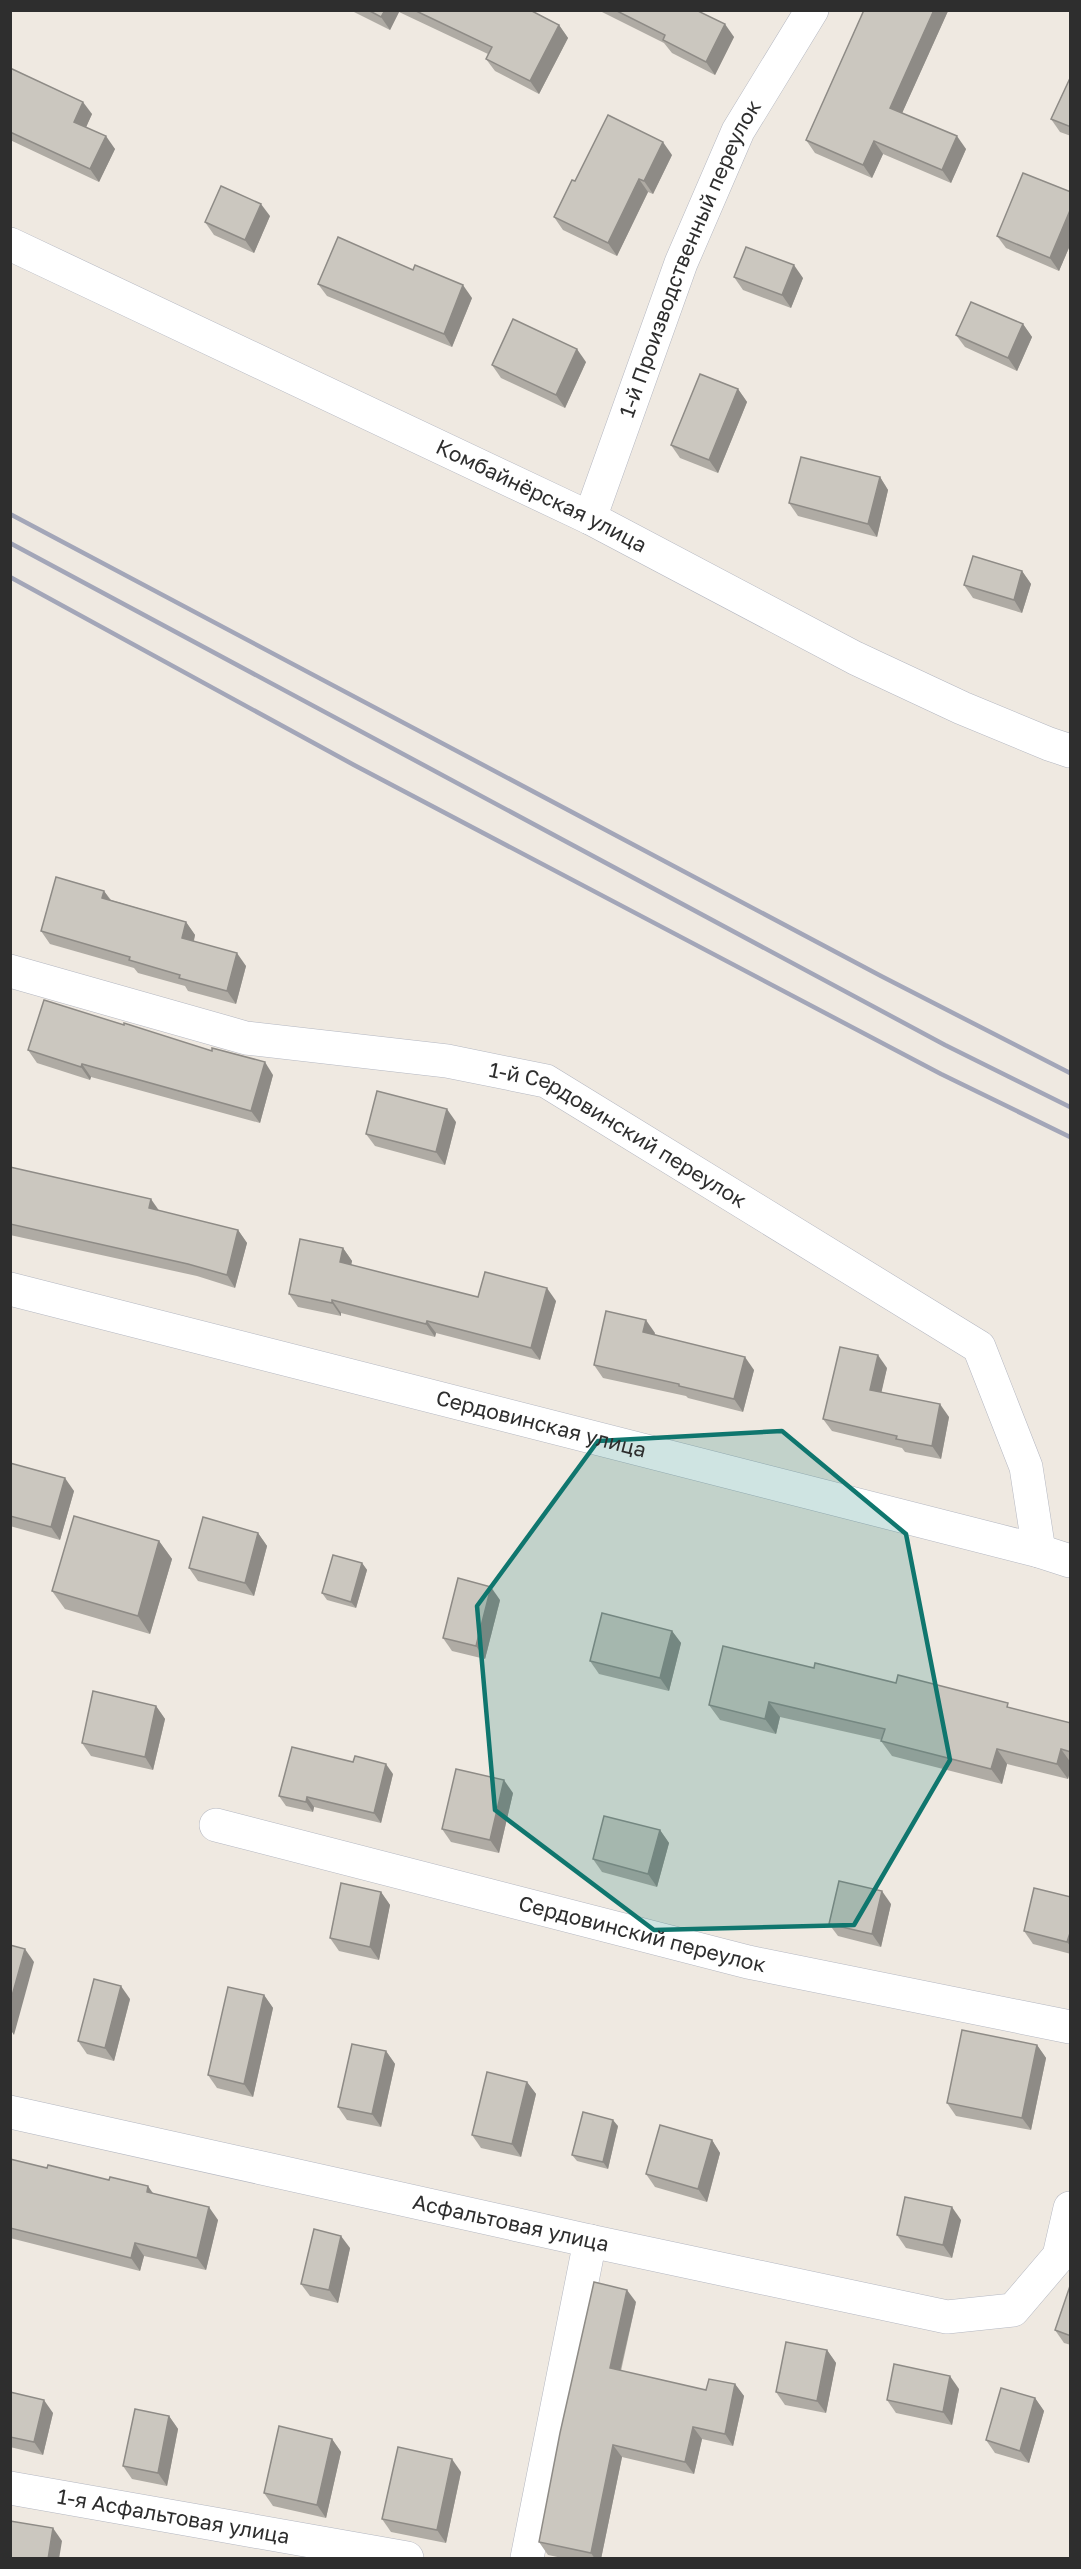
<svg xmlns="http://www.w3.org/2000/svg" width="1081" height="2569" font-family="'Golos Text',sans-serif">
  <rect width="100%" height="100%" fill="#efe9e1"/>
  <g fill="none" stroke-linecap="round" stroke-linejoin="round">
    <defs>
      <g id="street">
        <path id="s1" d="M10,244L590,518L855,658L962,708L1049,744L1070,751"/>
        <path id="s2" d="M590,518L681,263L738,131L812,10"/>
        <path id="s3" d="M10,971L246,1038L447,1061L546,1081L979,1347L1026,1467L1039,1551"/>
        <path id="s4" d="M216,1825L748,1962L1070,2027"/>
        <path id="s5" d="M10,2112L590,2241L947,2317L1013,2310L1059,2256L1070,2208"/>
        <path id="s6" d="M10,2488L407,2558"/>
        <polyline points="527,2558 590,2241"/>
      </g>
      <g id="secondary">
        <path id="s7" d="M10,1289L1039,1551L1070,1561"/>
      </g>
    </defs>
    <!-- street casing -->
    <use href="#street" stroke="#b4b7c1" stroke-width="34"/>
    <!-- secondary casing -->
    <use href="#secondary" stroke="#b4b7c1" stroke-width="34"/>
    <!-- street -->
    <use href="#street" stroke="#fff" stroke-width="33"/>
    <!-- secondary -->
    <use href="#secondary" stroke="#fff" stroke-width="33"/>
    <!-- rail -->
    <g stroke="#a3a6b8" stroke-width="4.5">
      <polyline points="10,514 881,976 1070,1073"/>
      <polyline points="10,543 945,1045 1070,1107"/>
      <polyline points="10,577 354,765 941,1074 1070,1137"/>
    </g>
  </g>
  <!-- wall -->
  <g fill="#afaba4">
    <polygon points="353,10 530,10 559,25 568,38 539,94 495,71 486,59 488,54 399,12 390,30 354,12"/>
    <polygon points="598,10 696,10 734,37 715,75 672,53 664,43"/>
    <polygon points="864,10 948,11 902,113 966,149 951,183 883,154 872,178 815,153 806,140"/>
    <polygon points="10,68 92,114 86,127 115,149 99,182 10,140"/>
    <polygon points="1071,76 1071,136 1060,132 1051,119"/>
    <polygon points="672,155 653,194 648,192 617,256 563,230 554,217 575,181"/>
    <polygon points="1071,192 1071,243 1059,271 1006,248 997,236"/>
    <polygon points="270,216 254,253 214,235 205,222"/>
    <polygon points="734,277 803,278 791,308 743,290"/>
    <polygon points="318,284 472,298 452,347 327,296"/>
    <polygon points="1023,324 1032,337 1017,371 965,347 956,335"/>
    <polygon points="586,362 565,408 501,378 492,365"/>
    <polygon points="738,389 747,402 718,473 680,458 671,445"/>
    <polygon points="880,477 888,490 877,537 798,516 789,503"/>
    <polygon points="1022,571 1031,584 1022,613 973,598 964,585"/>
    <polygon points="104,891 111,900 186,922 195,935 194,941 246,966 236,1004 188,991 185,986 138,973 134,968 50,944 41,931"/>
    <polygon points="28,1050 273,1075 260,1123 91,1077 90,1080 37,1063"/>
    <polygon points="456,1122 445,1165 375,1146 366,1134"/>
    <polygon points="10,1167 160,1211 238,1230 247,1243 235,1288 197,1276 10,1235"/>
    <polygon points="343,1248 352,1261 351,1265 478,1297 556,1301 540,1360 436,1333 435,1337 341,1313 341,1316 298,1307 289,1294"/>
    <polygon points="655,1333 654,1334 754,1370 743,1412 688,1398 686,1396 603,1378 594,1365"/>
    <polygon points="887,1368 881,1392 949,1417 941,1459 905,1452 902,1448 832,1431 823,1419"/>
    <polygon points="10,1463 74,1491 60,1540 10,1526"/>
    <polygon points="258,1533 267,1546 254,1596 198,1581 189,1568"/>
    <polygon points="159,1541 172,1559 150,1634 65,1609 52,1591"/>
    <polygon points="362,1563 367,1570 356,1608 327,1600 322,1593"/>
    <polygon points="500,1600 485,1659 452,1651 443,1638"/>
    <polygon points="672,1631 681,1643 669,1691 599,1674 590,1661"/>
    <polygon points="814,1668 896,1683 1011,1708 1071,1723 1071,1768 1068,1779 1007,1764 1002,1784 892,1756 881,1741 882,1740 780,1717 776,1734 720,1720 709,1705"/>
    <polygon points="156,1706 165,1719 153,1770 91,1756 82,1743"/>
    <polygon points="393,1774 381,1823 314,1807 313,1812 286,1806 279,1796"/>
    <polygon points="513,1793 499,1853 451,1842 442,1829"/>
    <polygon points="660,1830 669,1843 657,1887 602,1872 593,1859"/>
    <polygon points="381,1892 390,1905 379,1960 339,1951 330,1938"/>
    <polygon points="1071,1897 1071,1954 1033,1944 1024,1931"/>
    <polygon points="891,1904 881,1947 838,1936 829,1924"/>
    <polygon points="264,1995 273,2008 253,2097 217,2088 208,2075"/>
    <polygon points="130,1999 114,2061 87,2054 78,2041"/>
    <polygon points="1037,2045 1046,2058 1031,2130 956,2116 947,2103"/>
    <polygon points="386,2051 395,2064 381,2127 347,2120 338,2107"/>
    <polygon points="527,2082 536,2094 521,2157 481,2148 472,2135"/>
    <polygon points="618,2126 608,2169 577,2161 572,2155"/>
    <polygon points="712,2140 720,2153 707,2202 655,2187 646,2174"/>
    <polygon points="10,2159 153,2194 218,2220 206,2270 144,2256 140,2271 10,2238"/>
    <polygon points="961,2220 952,2258 906,2248 897,2235"/>
    <polygon points="350,2248 338,2303 310,2296 301,2284"/>
    <polygon points="1071,2283 1071,2345 1064,2343 1055,2330"/>
    <polygon points="636,2302 621,2371 706,2390 735,2384 744,2396 733,2446 702,2439 694,2474 622,2457 601,2559 567,2559 548,2555 539,2542"/>
    <polygon points="827,2350 836,2363 826,2413 785,2405 776,2392"/>
    <polygon points="959,2389 952,2425 896,2413 887,2400"/>
    <polygon points="10,2392 53,2413 43,2455 10,2447"/>
    <polygon points="1035,2398 1044,2411 1029,2463 995,2453 986,2440"/>
    <polygon points="169,2416 178,2429 167,2486 132,2479 123,2466"/>
    <polygon points="332,2439 341,2452 326,2518 273,2506 264,2493"/>
    <polygon points="461,2472 446,2543 391,2532 382,2519"/>
  </g>
  <!-- shaded-wall -->
  <g fill="#8e8b86">
    <polygon points="385,10 398,10 399,12 390,30 381,17"/>
    <polygon points="934,10 948,11 899,120 890,108"/>
    <polygon points="725,24 734,37 715,75 706,62"/>
    <polygon points="559,25 568,38 539,94 530,81"/>
    <polygon points="83,102 92,114 83,134 74,122"/>
    <polygon points="106,136 115,149 99,182 90,169"/>
    <polygon points="957,136 966,149 951,183 942,170"/>
    <polygon points="874,141 883,154 872,178 863,165"/>
    <polygon points="663,142 672,155 653,194 644,181"/>
    <polygon points="639,179 648,192 617,256 608,243"/>
    <polygon points="261,204 270,216 254,253 245,240"/>
    <polygon points="1071,208 1071,243 1059,271 1050,258"/>
    <polygon points="794,265 803,278 791,308 782,295"/>
    <polygon points="463,285 472,298 452,347 444,334"/>
    <polygon points="1023,324 1032,337 1017,371 1008,358"/>
    <polygon points="577,349 586,362 565,408 556,395"/>
    <polygon points="738,389 747,402 718,473 709,460"/>
    <polygon points="880,477 888,490 877,537 868,524"/>
    <polygon points="1022,571 1031,584 1022,613 1014,600"/>
    <polygon points="104,891 113,904 102,898"/>
    <polygon points="186,922 195,935 191,951 182,938"/>
    <polygon points="237,953 246,966 236,1004 227,991"/>
    <polygon points="265,1062 273,1075 260,1123 251,1111"/>
    <polygon points="82,1064 91,1077 90,1080 81,1067"/>
    <polygon points="447,1109 456,1122 445,1165 436,1152"/>
    <polygon points="151,1199 160,1212 149,1208"/>
    <polygon points="238,1230 247,1243 235,1288 227,1275"/>
    <polygon points="343,1248 352,1261 349,1275 340,1262"/>
    <polygon points="547,1288 556,1301 540,1360 531,1348"/>
    <polygon points="332,1300 341,1313 341,1316 332,1303"/>
    <polygon points="646,1320 655,1333 652,1344 643,1332"/>
    <polygon points="427,1321 436,1333 435,1337 426,1324"/>
    <polygon points="878,1355 887,1368 879,1403 870,1390"/>
    <polygon points="745,1357 754,1370 743,1412 734,1399"/>
    <polygon points="940,1404 949,1417 941,1459 932,1446"/>
    <polygon points="65,1478 74,1491 60,1540 51,1527"/>
    <polygon points="258,1533 267,1546 254,1596 245,1583"/>
    <polygon points="159,1541 172,1559 150,1634 138,1616"/>
    <polygon points="362,1563 367,1570 356,1608 351,1602"/>
    <polygon points="491,1587 500,1600 485,1659 476,1646"/>
    <polygon points="672,1631 681,1643 669,1691 660,1678"/>
    <polygon points="769,1702 780,1717 776,1734 765,1719"/>
    <polygon points="156,1706 165,1719 153,1770 145,1757"/>
    <polygon points="997,1749 1007,1764 1002,1784 991,1769"/>
    <polygon points="1061,1749 1071,1763 1071,1768 1068,1779 1057,1764"/>
    <polygon points="386,1764 393,1774 381,1823 374,1813"/>
    <polygon points="504,1780 513,1793 499,1853 490,1840"/>
    <polygon points="307,1797 314,1807 313,1812 306,1802"/>
    <polygon points="660,1830 669,1843 657,1887 648,1874"/>
    <polygon points="882,1891 891,1904 881,1947 872,1934"/>
    <polygon points="381,1892 390,1905 379,1960 370,1947"/>
    <polygon points="1071,1930 1071,1947 1067,1942"/>
    <polygon points="25,1949 34,1962 14,2035 10,2029 10,2003"/>
    <polygon points="121,1986 130,1999 114,2061 105,2048"/>
    <polygon points="264,1995 273,2008 253,2097 244,2084"/>
    <polygon points="1037,2045 1046,2058 1031,2130 1022,2118"/>
    <polygon points="386,2051 395,2064 381,2127 372,2114"/>
    <polygon points="527,2082 536,2094 521,2157 512,2144"/>
    <polygon points="613,2120 618,2126 608,2169 603,2162"/>
    <polygon points="712,2140 720,2153 707,2202 698,2189"/>
    <polygon points="148,2186 157,2199 147,2192"/>
    <polygon points="209,2207 218,2220 206,2270 197,2258"/>
    <polygon points="952,2207 961,2220 952,2258 943,2245"/>
    <polygon points="341,2236 350,2248 338,2303 329,2290"/>
    <polygon points="135,2243 144,2256 140,2271 131,2258"/>
    <polygon points="627,2290 636,2302 618,2380 610,2368"/>
    <polygon points="827,2350 836,2363 826,2413 817,2401"/>
    <polygon points="950,2376 959,2389 952,2425 943,2412"/>
    <polygon points="735,2384 744,2396 733,2446 725,2434"/>
    <polygon points="1035,2398 1044,2411 1029,2463 1020,2451"/>
    <polygon points="44,2400 53,2413 43,2455 34,2442"/>
    <polygon points="169,2416 178,2429 167,2486 158,2473"/>
    <polygon points="693,2427 702,2439 694,2474 685,2462"/>
    <polygon points="332,2439 341,2452 326,2518 317,2505"/>
    <polygon points="613,2445 622,2457 601,2559 595,2559 591,2553"/>
    <polygon points="452,2459 461,2472 446,2543 437,2530"/>
    <polygon points="53,2528 62,2541 59,2559 48,2559"/>
  </g>
  <!-- building -->
  <g fill="#cbc7bf" stroke="#8e8b86" stroke-width="1.5">
    <polygon points="368,10 385,10 381,17"/>
    <polygon points="414,10 530,10 559,25 530,81 486,59 492,47"/>
    <polygon points="615,10 696,10 725,24 706,62 663,40 665,35"/>
    <polygon points="864,10 934,10 890,108 957,136 942,170 874,141 863,165 806,140"/>
    <polygon points="10,68 83,102 74,122 106,136 90,169 10,132"/>
    <polygon points="1071,76 1071,127 1051,119"/>
    <polygon points="608,115 663,142 644,181 639,179 608,243 554,217 572,180 575,181"/>
    <polygon points="1023,173 1071,192 1071,208 1050,258 997,236"/>
    <polygon points="221,186 261,204 245,240 205,222"/>
    <polygon points="338,237 413,270 415,265 463,285 444,334 318,284"/>
    <polygon points="746,247 794,265 782,295 734,277"/>
    <polygon points="971,302 1023,324 1008,358 956,335"/>
    <polygon points="513,319 577,349 556,395 492,365"/>
    <polygon points="700,374 738,389 709,460 671,445"/>
    <polygon points="801,457 880,477 868,524 789,503"/>
    <polygon points="973,556 1022,571 1014,600 964,585"/>
    <polygon points="56,877 104,891 102,898 186,922 182,938 237,953 227,991 179,978 180,975 129,960 130,957 41,931"/>
    <polygon points="44,1000 124,1025 124,1023 212,1051 212,1048 265,1062 251,1111 82,1064 81,1067 28,1050"/>
    <polygon points="377,1091 447,1109 436,1152 366,1134"/>
    <polygon points="10,1167 151,1199 149,1208 238,1230 227,1275 188,1264 10,1224"/>
    <polygon points="300,1239 343,1248 340,1262 478,1297 485,1272 547,1288 531,1348 427,1321 426,1324 332,1300 332,1303 289,1294"/>
    <polygon points="606,1311 646,1320 643,1332 745,1357 734,1399 679,1386 679,1384 594,1365"/>
    <polygon points="840,1347 878,1355 870,1390 940,1404 932,1446 896,1439 897,1436 823,1419"/>
    <polygon points="10,1463 65,1478 51,1527 10,1516"/>
    <polygon points="74,1516 159,1541 138,1616 52,1591"/>
    <polygon points="203,1517 258,1533 245,1583 189,1568"/>
    <polygon points="333,1555 362,1563 351,1602 322,1593"/>
    <polygon points="458,1578 491,1587 476,1646 443,1638"/>
    <polygon points="602,1613 672,1631 660,1678 590,1661"/>
    <polygon points="723,1646 814,1668 815,1663 896,1683 898,1675 1008,1703 1007,1707 1071,1723 1071,1752 1061,1749 1057,1764 997,1749 991,1769 881,1741 885,1729 769,1702 765,1719 709,1705"/>
    <polygon points="93,1691 156,1706 145,1757 82,1743"/>
    <polygon points="292,1747 353,1762 355,1756 386,1764 374,1813 307,1797 306,1802 279,1796"/>
    <polygon points="456,1769 504,1780 490,1840 442,1829"/>
    <polygon points="604,1816 660,1830 648,1874 593,1859"/>
    <polygon points="839,1881 882,1891 872,1934 829,1924"/>
    <polygon points="341,1883 381,1892 370,1947 330,1938"/>
    <polygon points="1034,1888 1071,1897 1071,1930 1067,1942 1024,1931"/>
    <polygon points="10,1945 25,1949 10,2003"/>
    <polygon points="94,1979 121,1986 105,2048 78,2041"/>
    <polygon points="228,1987 264,1995 244,2084 208,2075"/>
    <polygon points="962,2030 1037,2045 1022,2118 947,2103"/>
    <polygon points="352,2044 386,2051 372,2114 338,2107"/>
    <polygon points="487,2072 527,2082 512,2144 472,2135"/>
    <polygon points="583,2112 613,2120 603,2162 572,2155"/>
    <polygon points="660,2125 712,2140 698,2189 646,2174"/>
    <polygon points="10,2159 47,2168 48,2165 109,2180 110,2177 148,2186 147,2192 209,2207 197,2258 135,2243 131,2258 10,2228"/>
    <polygon points="905,2197 952,2207 943,2245 897,2235"/>
    <polygon points="314,2229 341,2236 329,2290 301,2284"/>
    <polygon points="594,2282 627,2290 610,2368 706,2390 709,2379 735,2384 725,2434 693,2427 685,2462 613,2445 591,2553 539,2542 560,2433"/>
    <polygon points="1071,2283 1071,2336 1055,2330"/>
    <polygon points="786,2342 827,2350 817,2401 776,2392"/>
    <polygon points="894,2364 950,2376 943,2412 887,2400"/>
    <polygon points="1001,2388 1035,2398 1020,2451 986,2440"/>
    <polygon points="10,2392 44,2400 34,2442 10,2437"/>
    <polygon points="135,2409 169,2416 158,2473 123,2466"/>
    <polygon points="279,2426 332,2439 317,2505 264,2493"/>
    <polygon points="398,2447 452,2459 437,2530 382,2519"/>
    <polygon points="10,2521 53,2528 48,2559 10,2559"/>
  </g>
  <!-- marked area -->
  <path fill="#0f766e" fill-opacity="0.2" stroke="#0f766e" stroke-width="4.5" stroke-linejoin="round" d="M782,1431L906,1534L950,1760L854,1925L654,1930L495,1810L477,1606L598,1441Z"/>
  <g text-anchor="middle" stroke-width="6" stroke-linejoin="round" paint-order="stroke">
    <!-- street labels -->
    <g font-size="21" fill="#2e2e2e" stroke="#fff">
      <text dy="7" stroke="none"><textPath href="#s2" startOffset="278">1-й Производственный переулок</textPath></text>
      <text dy="7" stroke="none"><textPath href="#s1" startOffset="588">Комбайнёрская улица</textPath></text>
      <text dy="7" stroke="none"><textPath href="#s3" startOffset="636">1-й Сердовинский переулок</textPath></text>
      <text dy="7" stroke="none"><textPath href="#s7" startOffset="548">Сердовинская улица</textPath></text>
      <text dy="7" stroke="none"><textPath href="#s4" startOffset="440">Сердовинский переулок</textPath></text>
      <text dy="7" stroke="none"><textPath href="#s5" startOffset="513">Асфальтовая улица</textPath></text>
      <text dy="7" stroke="none"><textPath href="#s6" startOffset="166">1-я Асфальтовая улица</textPath></text>
    </g>
  </g>
  <!-- border -->
  <rect width="1081" height="2569" fill="none" stroke="#2e2e2e" stroke-width="24"/>
</svg>
